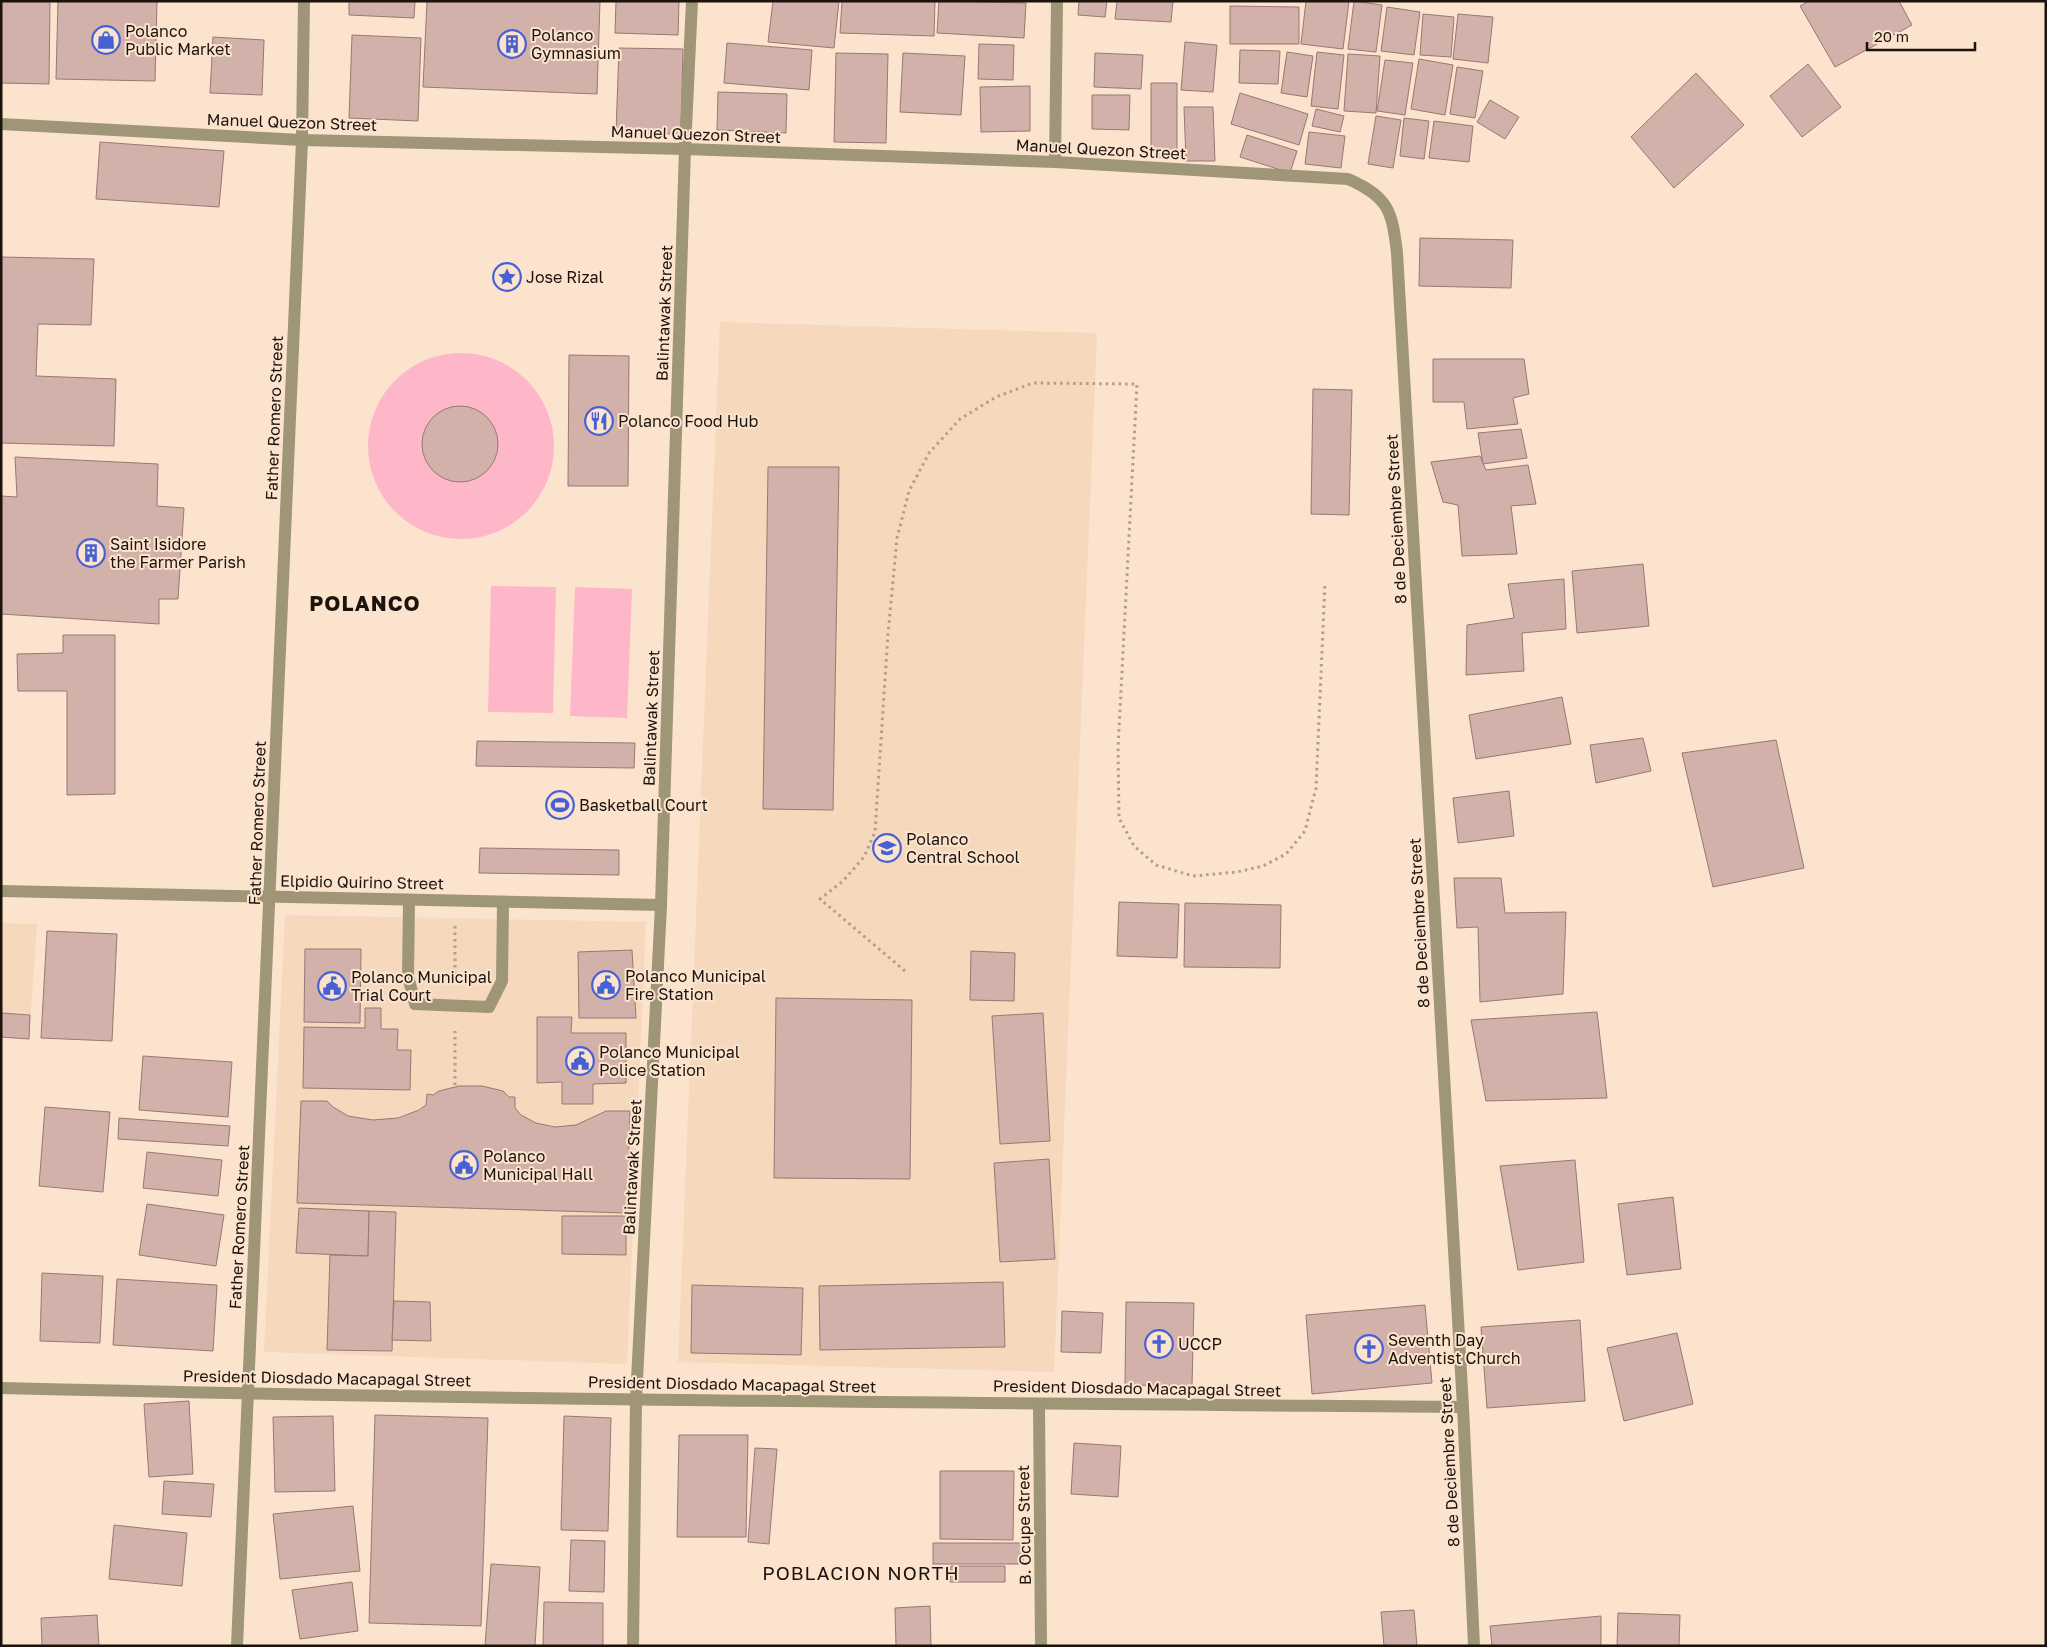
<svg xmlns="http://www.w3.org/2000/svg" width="2047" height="1647" font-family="'Golos Text',sans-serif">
  <rect width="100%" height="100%" fill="#fce3ce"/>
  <!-- built -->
  <g fill="#f6d8bd">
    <polygon points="720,322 1097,333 1054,1372 678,1362"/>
    <polygon points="285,915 646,922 627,1364 264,1352"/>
    <polygon points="1,923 37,924 29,1039 1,1037"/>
  </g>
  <!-- green -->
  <g fill="#feb6c9">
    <circle cx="461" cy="446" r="93"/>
    <polygon points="491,586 556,587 553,713 488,712"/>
    <polygon points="575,587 632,589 627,718 570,716"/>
  </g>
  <!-- building -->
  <g fill="#d1b1a9" stroke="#977972">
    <polygon points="1,1 50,1 49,84 1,83"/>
    <polygon points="58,1 157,1 155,81 56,79"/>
    <polygon points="349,1 415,1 414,18 349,15"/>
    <polygon points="427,1 600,1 597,94 423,87"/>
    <polygon points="616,1 679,1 678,35 615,33"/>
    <polygon points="773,1 839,1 834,48 768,42"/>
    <polygon points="842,1 935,1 934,36 840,33"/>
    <polygon points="939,1 1026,3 1024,38 937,33"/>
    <polygon points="1079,1 1107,1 1105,17 1078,15"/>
    <polygon points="1117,1 1173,1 1171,22 1115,19"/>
    <polygon points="1306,1 1349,1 1343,49 1301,44"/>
    <polygon points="1354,1 1382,5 1376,52 1348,49"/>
    <polygon points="1809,1 1899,1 1912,25 1835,67 1800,6"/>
    <polygon points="1230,6 1299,7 1299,44 1230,44"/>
    <polygon points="1387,7 1420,12 1414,55 1381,51"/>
    <polygon points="1423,14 1454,17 1451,57 1420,55"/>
    <polygon points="1458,14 1493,17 1488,63 1453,59"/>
    <polygon points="352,35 421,38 418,121 349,118"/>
    <polygon points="213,37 264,40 262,95 210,93"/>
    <polygon points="1185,42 1217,45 1213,92 1181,90"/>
    <polygon points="727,43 812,50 809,90 724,83"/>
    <polygon points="979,44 1014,45 1013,80 978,79"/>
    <polygon points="619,48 683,49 681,134 616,133"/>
    <polygon points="1240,50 1280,51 1278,84 1239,83"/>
    <polygon points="1287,52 1313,56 1307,97 1281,93"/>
    <polygon points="1317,52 1344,55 1338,109 1311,106"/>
    <polygon points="836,53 888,54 886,143 834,142"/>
    <polygon points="903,53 965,56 961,115 900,112"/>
    <polygon points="1095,53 1143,55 1141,89 1094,87"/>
    <polygon points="1348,54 1380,56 1376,113 1344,111"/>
    <polygon points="1419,59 1453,65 1445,115 1411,109"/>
    <polygon points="1385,60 1413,63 1405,115 1377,111"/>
    <polygon points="1808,64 1841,107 1802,137 1770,96"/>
    <polygon points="1457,67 1483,71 1475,118 1450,114"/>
    <polygon points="1696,73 1744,125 1674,188 1631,137"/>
    <polygon points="1151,83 1177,83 1177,157 1151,158"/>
    <polygon points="1030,86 1030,131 981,132 980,87"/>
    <polygon points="718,92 787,94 786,133 717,130"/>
    <polygon points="1240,93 1308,114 1299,145 1231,124"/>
    <polygon points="1092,95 1130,95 1129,130 1092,129"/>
    <polygon points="1490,100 1519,117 1505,139 1477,122"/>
    <polygon points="1184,107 1213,107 1215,161 1186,161"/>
    <polygon points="1316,109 1344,116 1340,132 1312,126"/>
    <polygon points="1376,116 1401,120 1393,168 1368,164"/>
    <polygon points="1404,118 1429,121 1424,159 1400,156"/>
    <polygon points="1434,121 1473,126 1469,162 1429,158"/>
    <polygon points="1309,132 1345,136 1341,168 1305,164"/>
    <polygon points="1247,135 1297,151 1290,173 1240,157"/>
    <polygon points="100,142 224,151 219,207 96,199"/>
    <polygon points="1420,238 1513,240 1511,288 1419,286"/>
    <polygon points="1,257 94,259 91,325 38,324 36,376 116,379 114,446 1,443"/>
    <polygon points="569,355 629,356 628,486 568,486"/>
    <polygon points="1433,359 1524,359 1529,394 1513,398 1518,424 1467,429 1464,402 1433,402"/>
    <polygon points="1313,389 1352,390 1349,515 1311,514"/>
    <circle cx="460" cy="444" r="38"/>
    <polygon points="1521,429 1527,458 1483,464 1478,433"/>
    <polygon points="1480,456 1486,470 1528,465 1536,504 1511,506 1517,554 1462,556 1458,505 1443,502 1431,462"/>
    <polygon points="15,457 158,464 157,506 184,508 178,599 159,599 159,624 1,614 1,496 17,497"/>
    <polygon points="768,467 839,467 833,810 763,809"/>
    <polygon points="1643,564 1649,626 1577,633 1572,571"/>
    <polygon points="1564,579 1566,629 1522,633 1524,671 1466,675 1467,625 1514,618 1508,584"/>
    <polygon points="63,635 115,635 115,794 67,795 67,691 18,691 17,654 63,653"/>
    <polygon points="1562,697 1571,744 1476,759 1469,715"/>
    <polygon points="1643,738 1651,771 1596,783 1590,745"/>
    <polygon points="1776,740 1804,868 1713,887 1682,753"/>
    <polygon points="477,741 635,743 634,768 476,766"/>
    <polygon points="1509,791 1514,836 1458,843 1453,798"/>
    <polygon points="480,848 619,850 619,875 479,873"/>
    <polygon points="1454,878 1501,878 1505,913 1566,912 1563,994 1480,1002 1478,927 1457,928"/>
    <polygon points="1119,902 1179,904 1177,958 1117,956"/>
    <polygon points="1185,903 1281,905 1280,968 1184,967"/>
    <polygon points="47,931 117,934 112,1041 41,1038"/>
    <polygon points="305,949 361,949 360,1023 304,1022"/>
    <polygon points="632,950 636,1018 579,1018 578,952"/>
    <polygon points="971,951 1015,953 1014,1001 970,1000"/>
    <polygon points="776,998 912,1000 910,1179 774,1178"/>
    <polygon points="365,1008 381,1008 381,1029 398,1029 397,1050 411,1050 410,1090 303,1088 304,1027 365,1028"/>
    <polygon points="1597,1012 1607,1098 1486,1101 1471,1020"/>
    <polygon points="1,1013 30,1015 29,1039 1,1037"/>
    <polygon points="1043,1013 1050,1141 1000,1144 992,1016"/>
    <polygon points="537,1017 572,1017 571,1033 626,1033 626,1083 593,1084 593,1104 562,1104 562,1082 537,1083"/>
    <polygon points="143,1056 232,1062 228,1117 139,1110"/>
    <polygon points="459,1086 482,1086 503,1091 509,1097 515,1097 515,1108 521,1115 536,1123 555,1127 576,1125 606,1111 630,1111 627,1213 297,1203 301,1101 327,1101 333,1107 348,1116 373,1120 398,1118 419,1110 426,1105 427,1094 433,1095 439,1091"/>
    <polygon points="45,1107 110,1112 103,1192 39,1186"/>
    <polygon points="119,1118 230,1126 228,1146 118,1139"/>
    <polygon points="147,1152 222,1160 218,1196 143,1188"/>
    <polygon points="1049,1159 1055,1259 1000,1262 994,1163"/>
    <polygon points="1575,1160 1584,1262 1518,1270 1500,1166"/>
    <polygon points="1673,1197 1681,1269 1627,1275 1618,1204"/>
    <polygon points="147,1204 224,1215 216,1266 139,1255"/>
    <polygon points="299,1208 369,1211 368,1256 296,1253"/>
    <polygon points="369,1211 396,1212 392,1351 327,1350 330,1255 368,1256"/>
    <polygon points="562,1216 626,1216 626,1255 562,1254"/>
    <polygon points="42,1273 103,1276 100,1343 40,1341"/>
    <polygon points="117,1279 217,1285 213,1351 113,1345"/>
    <polygon points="1003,1282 1005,1347 820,1350 819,1286"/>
    <polygon points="692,1285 803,1288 801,1355 691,1353"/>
    <polygon points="394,1301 430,1302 431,1341 392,1340"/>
    <polygon points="1126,1302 1194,1303 1192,1386 1125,1385"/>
    <polygon points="1425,1305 1432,1383 1312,1394 1306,1315"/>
    <polygon points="1062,1311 1103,1313 1101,1353 1061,1352"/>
    <polygon points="1580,1320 1585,1401 1487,1408 1481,1327"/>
    <polygon points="1677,1333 1693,1404 1624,1421 1607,1348"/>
    <polygon points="189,1401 193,1474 149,1477 144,1404"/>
    <polygon points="375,1415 488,1418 481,1626 369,1623"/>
    <polygon points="333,1416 335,1491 275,1492 273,1417"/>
    <polygon points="564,1416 611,1418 608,1531 561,1530"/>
    <polygon points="679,1435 748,1435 746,1537 677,1537"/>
    <polygon points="1074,1443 1121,1446 1118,1497 1071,1494"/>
    <polygon points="755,1448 777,1449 769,1544 748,1542"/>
    <polygon points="940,1471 1014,1471 1013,1540 940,1539"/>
    <polygon points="164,1481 214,1484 211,1517 162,1514"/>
    <polygon points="353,1506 360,1571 280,1579 273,1514"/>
    <polygon points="114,1525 187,1533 182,1586 109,1579"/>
    <polygon points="571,1540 605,1541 604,1592 569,1591"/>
    <rect x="933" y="1543" width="90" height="21"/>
    <polygon points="491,1564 540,1567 535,1646 485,1646"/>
    <polygon points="951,1566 1005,1566 1005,1582 950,1582"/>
    <polygon points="352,1582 358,1631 300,1639 292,1590"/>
    <polygon points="544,1602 603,1603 603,1646 543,1646"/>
    <polygon points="930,1606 931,1646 896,1646 895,1608"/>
    <polygon points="1414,1610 1417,1646 1384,1646 1381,1612"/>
    <polygon points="1618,1613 1680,1615 1679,1646 1617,1646"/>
    <polygon points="97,1615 99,1646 42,1646 41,1618"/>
    <polygon points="1601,1616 1601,1646 1492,1646 1490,1626"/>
  </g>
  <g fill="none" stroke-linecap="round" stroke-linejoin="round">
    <!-- path -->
    <g stroke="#b29e8e" stroke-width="3" stroke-dasharray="2.5 4" stroke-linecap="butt">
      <polyline points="455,926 455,982"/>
      <polyline points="905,971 820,899 843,881 864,857 875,832 888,634 897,538 909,491 929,453 960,419 996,397 1033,383 1137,384 1118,748 1119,818 1134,846 1156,865 1193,876 1237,872 1263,866 1286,854 1305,831 1316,788 1325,583"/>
      <polyline points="455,1085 455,1031"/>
    </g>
    <!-- lane -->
    <polyline stroke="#9e9676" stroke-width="12" points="409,900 408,976 415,1004 489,1007 502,981 503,902"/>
    <!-- street -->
    <g stroke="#9e9676" stroke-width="12">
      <path d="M1,124L302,140L685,149L1055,162L1348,179C1389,197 1392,211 1397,253L1463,1407L1474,1646"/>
      <polyline points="1055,162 1057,1"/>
      <polyline points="1,891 661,905"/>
      <path d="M1,1388C488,1400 976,1403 1463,1407"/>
      <polyline points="1039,1404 1041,1646"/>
      <polyline points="237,1646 302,140 304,1"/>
      <polyline points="633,1646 636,1400 661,905 685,149 692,1"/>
    </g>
  </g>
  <!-- icons -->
  <defs>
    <symbol id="shop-ring" viewBox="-11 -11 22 22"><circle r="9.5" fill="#fce3ce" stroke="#4561d4" stroke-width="1.5"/><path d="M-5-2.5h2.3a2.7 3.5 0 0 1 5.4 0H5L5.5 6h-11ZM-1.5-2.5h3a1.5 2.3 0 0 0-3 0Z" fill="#4561d4"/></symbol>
    <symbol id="building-ring" viewBox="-11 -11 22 22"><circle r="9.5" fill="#fce3ce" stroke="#4561d4" stroke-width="1.5"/><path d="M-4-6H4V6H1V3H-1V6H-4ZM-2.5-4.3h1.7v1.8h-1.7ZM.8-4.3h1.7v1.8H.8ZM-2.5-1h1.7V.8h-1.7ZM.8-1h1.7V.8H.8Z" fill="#4561d4"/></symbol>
    <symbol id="sight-ring" viewBox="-11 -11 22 22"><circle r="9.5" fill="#fce3ce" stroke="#4561d4" stroke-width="1.5"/><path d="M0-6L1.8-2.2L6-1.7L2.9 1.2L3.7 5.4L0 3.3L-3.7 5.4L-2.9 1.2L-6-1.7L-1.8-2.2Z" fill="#4561d4"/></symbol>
    <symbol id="restaurant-ring" viewBox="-11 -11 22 22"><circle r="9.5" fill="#fce3ce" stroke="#4561d4" stroke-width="1.5"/><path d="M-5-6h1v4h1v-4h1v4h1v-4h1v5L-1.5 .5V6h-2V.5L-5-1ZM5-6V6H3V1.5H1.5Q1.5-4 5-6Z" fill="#4561d4"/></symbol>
    <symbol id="stadium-ring" viewBox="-11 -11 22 22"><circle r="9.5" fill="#fce3ce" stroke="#4561d4" stroke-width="1.5"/><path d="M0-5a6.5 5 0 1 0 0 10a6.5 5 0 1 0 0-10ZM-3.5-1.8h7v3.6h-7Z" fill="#4561d4"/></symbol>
    <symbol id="school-ring" viewBox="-11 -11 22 22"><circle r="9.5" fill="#fce3ce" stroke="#4561d4" stroke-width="1.5"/><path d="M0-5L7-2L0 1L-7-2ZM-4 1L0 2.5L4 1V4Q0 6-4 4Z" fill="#4561d4"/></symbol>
    <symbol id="civic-ring" viewBox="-11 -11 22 22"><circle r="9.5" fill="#fce3ce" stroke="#4561d4" stroke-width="1.5"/><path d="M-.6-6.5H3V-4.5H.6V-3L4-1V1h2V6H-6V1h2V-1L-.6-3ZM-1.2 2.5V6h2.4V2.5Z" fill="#4561d4"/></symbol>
    <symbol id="church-ring" viewBox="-11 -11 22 22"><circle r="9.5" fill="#fce3ce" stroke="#4561d4" stroke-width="1.5"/><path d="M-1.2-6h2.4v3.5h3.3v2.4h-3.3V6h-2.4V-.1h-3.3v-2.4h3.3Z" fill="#4561d4"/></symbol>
  </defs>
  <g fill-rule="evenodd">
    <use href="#shop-ring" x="90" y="24" width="32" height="32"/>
    <use href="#building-ring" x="496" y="28" width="32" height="32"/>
    <use href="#sight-ring" x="491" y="261" width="32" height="32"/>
    <use href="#restaurant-ring" x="583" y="405" width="32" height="32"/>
    <use href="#building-ring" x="75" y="537" width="32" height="32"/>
    <use href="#stadium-ring" x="544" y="789" width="32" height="32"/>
    <use href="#school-ring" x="871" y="832" width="32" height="32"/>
    <use href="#civic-ring" x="590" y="969" width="32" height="32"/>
    <use href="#civic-ring" x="316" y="970" width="32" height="32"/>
    <use href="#civic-ring" x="564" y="1045" width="32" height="32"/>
    <use href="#civic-ring" x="448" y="1149" width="32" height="32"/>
    <use href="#church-ring" x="1143" y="1328" width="32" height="32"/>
    <use href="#church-ring" x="1353" y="1333" width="32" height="32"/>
  </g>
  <g text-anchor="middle" stroke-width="4" stroke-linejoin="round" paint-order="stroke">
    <!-- poi labels -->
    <g font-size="16" fill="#1b130c" stroke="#fce3ce" text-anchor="start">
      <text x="125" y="37">Polanco<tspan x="125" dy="18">Public Market</tspan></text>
      <text x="531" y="41">Polanco<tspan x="531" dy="18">Gymnasium</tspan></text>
      <text x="526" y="283">Jose Rizal</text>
      <text x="618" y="427">Polanco Food Hub</text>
      <text x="110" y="550">Saint Isidore<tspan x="110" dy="18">the Farmer Parish</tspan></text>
      <text x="579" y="811">Basketball Court</text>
      <text x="906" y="845">Polanco<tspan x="906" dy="18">Central School</tspan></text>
      <text x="625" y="982">Polanco Municipal<tspan x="625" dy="18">Fire Station</tspan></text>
      <text x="351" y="983">Polanco Municipal<tspan x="351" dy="18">Trial Court</tspan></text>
      <text x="599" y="1058">Polanco Municipal<tspan x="599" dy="18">Police Station</tspan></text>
      <text x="483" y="1162">Polanco<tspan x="483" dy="18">Municipal Hall</tspan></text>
      <text x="1388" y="1346">Seventh Day<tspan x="1388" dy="18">Adventist Church</tspan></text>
      <text x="1178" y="1350">UCCP</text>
    </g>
    <!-- street labels -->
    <g font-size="16" fill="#1b130c" stroke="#fce3ce">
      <text transform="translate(292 122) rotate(2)" y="6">Manuel Quezon Street</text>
      <text transform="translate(696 134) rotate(2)" y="6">Manuel Quezon Street</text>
      <text transform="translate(1101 149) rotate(3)" y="6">Manuel Quezon Street</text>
      <text transform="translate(664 313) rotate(-88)" y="6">Balintawak Street</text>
      <text transform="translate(274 418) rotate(-88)" y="6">Father Romero Street</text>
      <text transform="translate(1396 519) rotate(-93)" y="6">8 de Deciembre Street</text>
      <text transform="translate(651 718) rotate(-88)" y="6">Balintawak Street</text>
      <text transform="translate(257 823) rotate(-88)" y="6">Father Romero Street</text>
      <text transform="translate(362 882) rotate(1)" y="6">Elpidio Quirino Street</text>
      <text transform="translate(1419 923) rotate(-93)" y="6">8 de Deciembre Street</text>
      <text transform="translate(632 1167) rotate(-87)" y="6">Balintawak Street</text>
      <text transform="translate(239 1227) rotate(-87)" y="6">Father Romero Street</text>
      <text transform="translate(327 1378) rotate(1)" y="6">President Diosdado Macapagal Street</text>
      <text transform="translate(732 1384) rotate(1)" y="6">President Diosdado Macapagal Street</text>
      <text transform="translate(1137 1388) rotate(1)" y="6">President Diosdado Macapagal Street</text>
      <text transform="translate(1449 1462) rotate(-93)" y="6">8 de Deciembre Street</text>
      <text transform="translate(1024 1525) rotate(-91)" y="6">B. Ocupe Street</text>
    </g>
    <!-- quarter labels -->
    <g font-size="19" letter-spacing="1" fill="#1b130c" stroke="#fce3ce">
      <text x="861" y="1580">POBLACION NORTH</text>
    </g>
    <!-- district labels -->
    <g font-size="21" font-weight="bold" letter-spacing="1" fill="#1b130c" stroke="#fce3ce">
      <text x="365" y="611">POLANCO</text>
    </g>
  </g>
  <!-- border -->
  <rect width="2047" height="1647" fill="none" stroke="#1b130c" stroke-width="5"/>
  <!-- scale -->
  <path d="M1867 42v8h108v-8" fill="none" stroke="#1b130c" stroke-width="2.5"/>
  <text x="1874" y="42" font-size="15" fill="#1b130c" stroke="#fce3ce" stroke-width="4" paint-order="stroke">20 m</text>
</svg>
